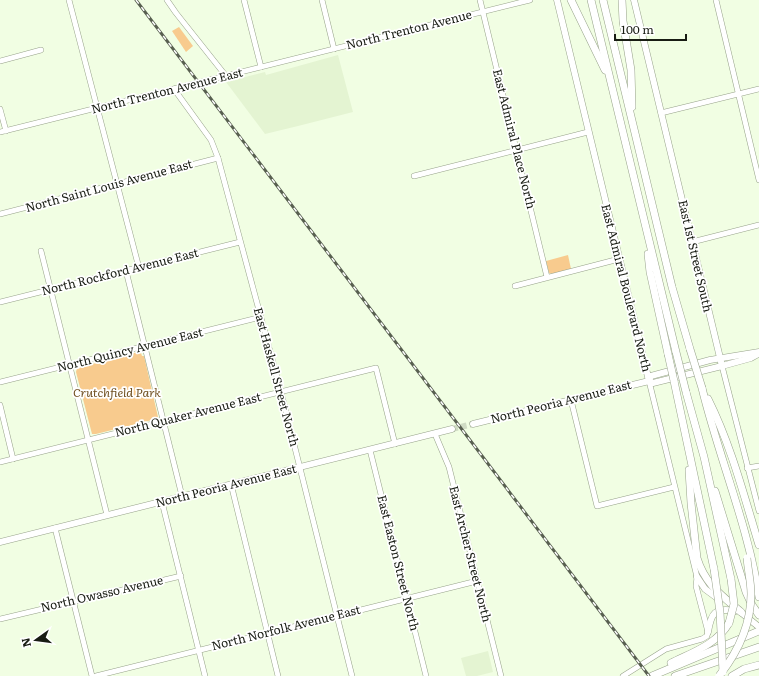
<svg xmlns="http://www.w3.org/2000/svg" width="759" height="676" font-family="Literata,serif">
  <rect width="100%" height="100%" fill="#f1fee3"/>
  <!-- built -->
  <g fill="#e4f4d2">
    <polygon points="338,55 353,112 298,126 265,134 226,82 265,72 266,75"/>
    <polygon points="488,651 493,672 477,676 466,676 461,658"/>
  </g>
  <!-- green -->
  <g fill="#f8cb8e">
    <polygon points="179,27 193,46 186,52 172,31"/>
    <polygon points="568,255 571,269 552,274 549,273 546,261"/>
    <polygon points="138,352 141,353 142,356 144,356 158,417 156,419 96,434 92,434 76,372 77,368"/>
  </g>
  <g fill="none" stroke-linecap="round" stroke-linejoin="round">
    <!-- major-tunnel -->
    <polyline stroke="#d0dcc4" stroke-width="6" stroke-dasharray="6 3" stroke-linecap="butt" points="452,429 473,424"/>
    <defs>
      <g id="minor">
        <polyline points="69,0 139,268"/>
        <polyline points="167,0 176,13 226,76"/>
        <polyline points="244,0 261,67"/>
        <polyline points="322,0 334,49"/>
        <polyline points="480,0 547,277"/>
        <polyline points="716,0 759,180"/>
        <polyline points="0,61 41,50"/>
        <polyline points="174,89 211,140 218,158 281,392 352,676"/>
        <polyline points="0,109 6,131"/>
        <polyline points="661,113 759,89"/>
        <polyline points="0,132 530,0"/>
        <polyline points="414,176 588,132"/>
        <polyline points="0,214 218,158"/>
        <polyline points="692,242 759,225"/>
        <polyline points="41,251 107,515"/>
        <polyline points="126,271 182,496"/>
        <polyline points="515,286 619,259"/>
        <polyline points="0,302 240,242"/>
        <polyline points="722,366 759,511"/>
        <polyline points="0,382 261,317"/>
        <polyline points="571,400 597,506 674,487"/>
        <polyline points="0,405 13,459"/>
        <polyline points="435,434 449,467 501,676"/>
        <polyline points="370,450 426,676"/>
        <polyline points="0,462 376,368 395,444"/>
        <polyline points="747,468 759,466"/>
        <polyline points="231,484 278,676"/>
        <polyline points="162,502 205,676"/>
        <polyline points="55,528 92,676"/>
        <polyline points="0,619 181,576"/>
        <polyline points="96,676 477,581"/>
        <polyline points="623,676 666,649 702,639 707,636 708,632 696,586 697,577 649,381"/>
      </g>
      <g id="major">
        <polyline points="557,0 649,381"/>
        <polyline points="634,0 722,366"/>
        <polyline points="649,381 651,376 710,360 759,352"/>
        <polyline points="649,381 653,383 722,366 751,358 758,354"/>
        <polyline points="473,424 649,381"/>
        <polyline points="0,542 452,429"/>
        <polyline points="697,577 705,589 720,600"/>
        <polyline points="738,610 759,627"/>
        <path d="M708,632C711,613 715,607 735,611"/>
      </g>
      <g id="highway">
        <polyline points="571,0 605,70"/>
        <polyline points="591,0 676,352"/>
        <polyline points="603,0 672,287 690,349"/>
        <polyline points="622,0 623,21 631,70 632,107"/>
        <polyline points="648,254 650,272 668,354"/>
        <polyline points="674,381 714,569"/>
        <path d="M702,388C719,458 748,525 759,597"/>
        <polyline points="686,392 704,457 731,579"/>
        <path d="M708,399C731,445 744,496 759,545"/>
        <path d="M689,470L691,503L697,558C705,584 721,595 741,612"/>
        <polyline points="715,491 746,592 752,605 759,615"/>
        <path d="M671,663C693,652 716,645 729,623"/>
        <polyline points="652,676 759,631"/>
        <polyline points="675,676 759,647"/>
        <polyline points="732,676 744,669 759,665"/>
      </g>
    </defs>
    <!-- minor casing -->
    <use href="#minor" stroke="#97a28a" stroke-width="6"/>
    <!-- major casing -->
    <use href="#major" stroke="#97a28a" stroke-width="7"/>
    <!-- highway casing -->
    <use href="#highway" stroke="#97a28a" stroke-width="8"/>
    <!-- minor -->
    <use href="#minor" stroke="#fff" stroke-width="5"/>
    <!-- major -->
    <use href="#major" stroke="#fff" stroke-width="6"/>
    <!-- highway -->
    <use href="#highway" stroke="#fff" stroke-width="7"/>
    <defs>
      <polyline id="rail" points="136,0 649,676"/>
    </defs>
    <!-- rail casing -->
    <use href="#rail" stroke="#585f50" stroke-width="3"/>
    <!-- rail -->
    <use href="#rail" stroke="#fff" stroke-width="1.5" stroke-dasharray="4.5" stroke-linecap="butt"/>
    <defs>
      <g id="highway-bridge">
        <polyline points="690,349 702,388"/>
        <polyline points="676,352 686,392"/>
        <polyline points="668,354 674,381"/>
        <polyline points="714,569 720,612 723,672"/>
        <polyline points="729,623 734,604 731,579"/>
        <path d="M719,676C738,652 751,626 751,594C751,582 748,570 747,558"/>
      </g>
    </defs>
    <!-- highway-bridge casing -->
    <use href="#highway-bridge" stroke="#97a28a" stroke-width="8" stroke-linecap="butt"/>
    <!-- highway-bridge -->
    <use href="#highway-bridge" stroke="#fff" stroke-width="7"/>
  </g>
  <g text-anchor="middle" stroke-width="3.5" stroke-linejoin="round" paint-order="stroke">
    <!-- street labels -->
    <g font-size="12" fill="#181c13" stroke="#fff">
      <text transform="translate(409 30) rotate(-14)" y="4">North Trenton Avenue</text>
      <text transform="translate(167 91) rotate(-14)" y="4">North Trenton Avenue East</text>
      <text transform="translate(514 139) rotate(76)" y="4">East Admiral Place North</text>
      <text transform="translate(109 186) rotate(-15)" y="4">North Saint Louis Avenue East</text>
      <text transform="translate(695 256) rotate(77)" y="4">East 1st Street South</text>
      <text transform="translate(120 272) rotate(-14)" y="4">North Rockford Avenue East</text>
      <text transform="translate(626 288) rotate(76)" y="4">East Admiral Boulevard North</text>
      <text transform="translate(130 350) rotate(-14)" y="4">North Quincy Avenue East</text>
      <text transform="translate(276 377) rotate(75)" y="4">East Haskell Street North</text>
      <text transform="translate(561 402) rotate(-14)" y="4">North Peoria Avenue East</text>
      <text transform="translate(188 415) rotate(-14)" y="4">North Quaker Avenue East</text>
      <text transform="translate(226 486) rotate(-14)" y="4">North Peoria Avenue East</text>
      <text transform="translate(470 554) rotate(76)" y="4">East Archer Street North</text>
      <text transform="translate(398 563) rotate(76)" y="4">East Easton Street North</text>
      <text transform="translate(102 594) rotate(-13)" y="4">North Owasso Avenue</text>
      <text transform="translate(286 628) rotate(-14)" y="4">North Norfolk Avenue East</text>
    </g>
    <!-- park labels -->
    <g font-size="12" font-style="italic" fill="#705021" stroke="#fff">
      <text x="117" y="397">Crutchfield Park</text>
    </g>
  </g>
  <!-- north arrow -->
  <g transform="translate(36 640) rotate(256)" stroke="#ffffff" stroke-width="3" paint-order="stroke">
  <path d="M0-3L7 15L0 10L-7 15Z" fill="#181c13"/>
  <text y="-6" font-size="11" font-weight="bold" text-anchor="middle" fill="#181c13">N</text>
  </g>
  <!-- scale -->
  <path d="M615 34v6h71v-6" fill="none" stroke="#181c13" stroke-width="2"/>
  <text x="621" y="34" font-size="12" fill="#181c13" stroke="#ffffff" stroke-width="3" paint-order="stroke">100 m</text>
</svg>
